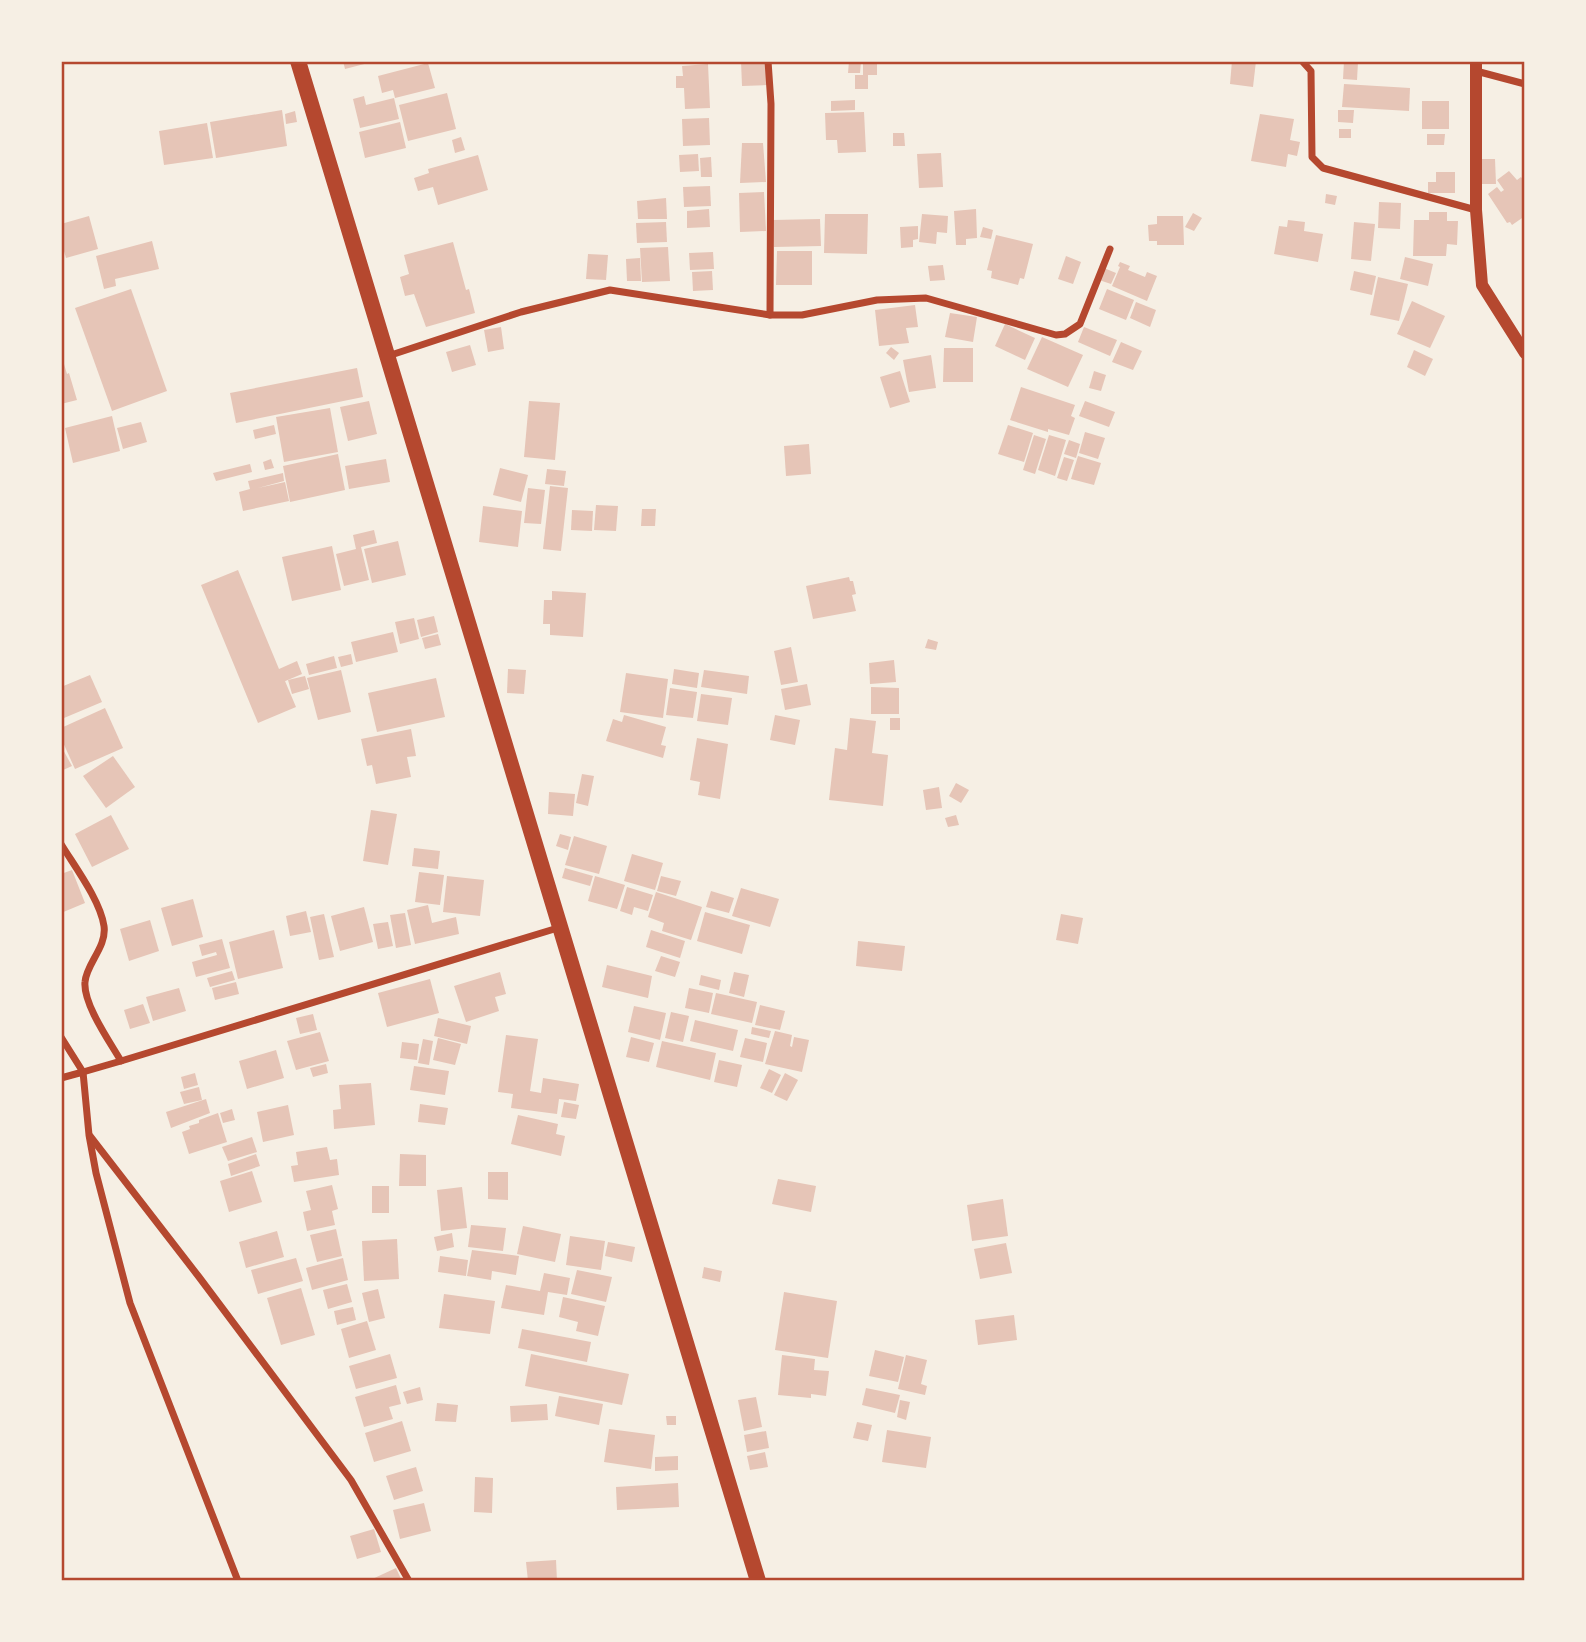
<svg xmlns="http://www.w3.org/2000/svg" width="1586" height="1642" font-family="Inter,sans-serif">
  <rect width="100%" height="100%" fill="#f6efe4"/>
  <!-- building -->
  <g fill="#e6c5b7">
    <polygon points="343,61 372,61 372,62 345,69"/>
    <polygon points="741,61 767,61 768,85 742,86"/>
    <polygon points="849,61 861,61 860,73 848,73"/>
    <polygon points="1232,61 1256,61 1253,87 1230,84"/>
    <polygon points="1344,61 1358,62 1357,80 1343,79"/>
    <polygon points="428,63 435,88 395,98 393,90 382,93 378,76"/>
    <polygon points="863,63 877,64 877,75 868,75 868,89 855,89 855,75 863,75"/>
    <polygon points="708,64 710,108 685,109 684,88 676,88 676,76 683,76 682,66"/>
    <polygon points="1344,84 1410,88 1409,111 1342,107"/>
    <polygon points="447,93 456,129 408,141 399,105"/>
    <polygon points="364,96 366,105 394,98 399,119 360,128 353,99"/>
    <polygon points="855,100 855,110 831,111 831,101"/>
    <rect x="1422" y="101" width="27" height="28"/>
    <polygon points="282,110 287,146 216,158 210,122"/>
    <polygon points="1338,110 1354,110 1353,123 1338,122"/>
    <polygon points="295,111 297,122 286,124 285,114"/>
    <polygon points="864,112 866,152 838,153 837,140 826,140 825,113"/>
    <polygon points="1260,114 1294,119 1290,140 1300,142 1297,156 1288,154 1286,167 1251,161"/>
    <polygon points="709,118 710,145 683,146 682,119"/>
    <polygon points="400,122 406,148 365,158 359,132"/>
    <polygon points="207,123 213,158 164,165 159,131"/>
    <rect x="1339" y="129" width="12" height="9"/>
    <polygon points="893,133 904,133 905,146 893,146"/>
    <polygon points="1427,134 1445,134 1444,145 1427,145"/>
    <polygon points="461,137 465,150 455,153 452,140"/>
    <polygon points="742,143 763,143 766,182 740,183"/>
    <polygon points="941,153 943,187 919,188 917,154"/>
    <polygon points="698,154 699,171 680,172 679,155"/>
    <polygon points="478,155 488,190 438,205 433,187 418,191 414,178 429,173 428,169"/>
    <polygon points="711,157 712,177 701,177 700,158"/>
    <polygon points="1482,159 1495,159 1496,184 1482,184"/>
    <polygon points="1509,171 1517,180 1521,177 1525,182 1525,216 1512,225 1510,222 1507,223 1488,194 1497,187 1501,192 1504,190 1497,180"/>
    <polygon points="1436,172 1455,172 1455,193 1428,193 1428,182 1436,182"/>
    <polygon points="710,186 711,206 684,207 683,187"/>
    <polygon points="764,192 766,231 740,232 739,193"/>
    <polygon points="1326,194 1337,196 1335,205 1325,203"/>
    <polygon points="666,198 667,219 638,219 637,201"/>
    <polygon points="1379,202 1401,203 1400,229 1378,228"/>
    <polygon points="709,209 710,227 687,228 687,211"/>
    <polygon points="976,209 977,238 966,239 966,245 956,245 954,211"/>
    <polygon points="1429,212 1447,212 1447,221 1458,221 1457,245 1447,244 1446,256 1413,256 1414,220 1429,220"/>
    <polygon points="1193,213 1202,218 1194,231 1185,227"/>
    <polygon points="825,214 868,214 867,254 824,253"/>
    <polygon points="922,214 948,216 947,233 937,232 936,244 919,242"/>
    <polygon points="89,216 98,249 66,258 61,241 61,224"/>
    <polygon points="1157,216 1183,216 1184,245 1157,245 1157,241 1149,241 1148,225 1157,224"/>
    <polygon points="820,219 821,246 774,247 773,220"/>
    <polygon points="1288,220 1305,222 1304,231 1323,234 1318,262 1274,254 1279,226 1287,227"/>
    <polygon points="666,222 667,242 637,243 636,223"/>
    <polygon points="1354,222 1375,224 1371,261 1351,259"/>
    <polygon points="918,226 918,239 913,240 913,247 901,248 900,227"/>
    <polygon points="983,227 993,230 991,239 980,237"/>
    <polygon points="996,235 1033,244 1024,279 1020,278 1018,285 991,278 992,271 987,270"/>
    <polygon points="152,241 159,269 115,279 116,286 104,289 96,256"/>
    <polygon points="453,242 466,290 469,289 475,313 426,327 414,294 405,296 400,277 409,274 404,255"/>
    <polygon points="668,247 670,281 642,282 640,248"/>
    <polygon points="777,251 812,251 812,285 776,285"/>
    <polygon points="713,252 714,269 690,270 689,253"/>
    <polygon points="588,254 608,255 606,280 586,279"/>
    <polygon points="1066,256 1081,262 1073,284 1058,279"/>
    <polygon points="1405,257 1433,264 1428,286 1400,279"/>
    <polygon points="640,258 641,281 627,281 626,259"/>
    <polygon points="1120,262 1130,266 1128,270 1145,277 1147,272 1157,276 1147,301 1112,286 1120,267 1118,266"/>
    <polygon points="943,265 945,280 930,281 928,266"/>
    <polygon points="1104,268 1116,273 1111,284 1099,280"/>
    <polygon points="712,271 713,290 693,291 692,272"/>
    <polygon points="1354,271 1376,276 1372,295 1350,290"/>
    <polygon points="1378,277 1408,284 1399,321 1370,315"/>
    <polygon points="131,289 167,391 112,411 75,308"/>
    <polygon points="1107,289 1134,300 1126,320 1099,309"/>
    <polygon points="1412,301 1445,316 1430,348 1397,334"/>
    <polygon points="1136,302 1156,310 1150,327 1130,318"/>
    <polygon points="915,305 918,327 906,328 909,343 879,346 875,310"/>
    <polygon points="950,313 977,317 973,342 945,337"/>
    <polygon points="1005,324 1035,338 1025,360 995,346"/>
    <polygon points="501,327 504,349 488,352 484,330"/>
    <polygon points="1084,327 1117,340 1110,356 1078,342"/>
    <polygon points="1042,337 1083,355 1068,387 1027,369"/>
    <polygon points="1121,342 1142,351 1133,370 1112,362"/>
    <polygon points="470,345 476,365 452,372 446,352"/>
    <polygon points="891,347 899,353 894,360 886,353"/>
    <polygon points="944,348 973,348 973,382 943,382"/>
    <polygon points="1414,350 1433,359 1425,376 1407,367"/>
    <polygon points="931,355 936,388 909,392 903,360"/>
    <polygon points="64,364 67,374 69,373 77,400 61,404 61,365"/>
    <polygon points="357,368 363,397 236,423 230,393"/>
    <polygon points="900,371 910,402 890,408 880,377"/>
    <polygon points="1094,371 1106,375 1101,391 1089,388"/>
    <polygon points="1021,387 1075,405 1071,416 1075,418 1069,435 1048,429 1048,432 1010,420"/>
    <polygon points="369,401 377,434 348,441 340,407"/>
    <polygon points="529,401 560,403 555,460 524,457"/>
    <polygon points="1085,401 1115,412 1109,427 1079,416"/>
    <polygon points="330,408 338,452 284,462 276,417"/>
    <polygon points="112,416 120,451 73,463 65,428"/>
    <polygon points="141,422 147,442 123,449 117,428"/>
    <polygon points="274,425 276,434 255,439 253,430"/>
    <polygon points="1008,425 1033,433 1024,462 998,454"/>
    <polygon points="1085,432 1105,438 1098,459 1079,453"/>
    <polygon points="1034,435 1046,439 1035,474 1023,470"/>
    <polygon points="1049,435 1066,440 1055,476 1038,470"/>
    <polygon points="1069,440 1080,444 1076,458 1064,454"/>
    <polygon points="809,444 811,474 786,476 784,446"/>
    <polygon points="338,454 345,490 290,502 283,466"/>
    <polygon points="1078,456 1101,463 1094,485 1071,479"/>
    <polygon points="1064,457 1074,460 1067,481 1057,478"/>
    <polygon points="271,459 274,468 265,470 263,462"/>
    <polygon points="386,459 390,482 349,489 345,466"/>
    <polygon points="250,464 252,472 216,481 213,473"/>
    <polygon points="500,468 528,475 521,502 493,495"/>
    <polygon points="547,469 566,471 564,486 545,484"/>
    <polygon points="283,473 284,481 258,488 285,482 289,501 243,511 239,492 250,489 248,481"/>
    <polygon points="550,486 568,488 561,551 543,549"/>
    <polygon points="528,488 545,490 541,524 524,523"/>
    <polygon points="596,505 618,506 616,531 594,530"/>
    <polygon points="483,506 522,511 518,547 479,542"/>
    <polygon points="642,509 656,509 655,526 641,526"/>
    <polygon points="572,510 593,511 592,531 571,530"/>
    <polygon points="374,530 377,543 361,547 369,580 344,586 336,554 356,549 353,535"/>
    <polygon points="398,541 406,575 372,583 364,549"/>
    <polygon points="332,546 341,590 292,601 282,557"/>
    <polygon points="238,570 279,669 297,661 302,674 283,682 285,681 296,707 258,723 201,585"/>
    <polygon points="849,577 850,581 853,581 856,594 852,595 856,611 813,619 806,586"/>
    <polygon points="552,591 586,593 583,637 550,635 550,624 543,624 544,600 552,600"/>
    <polygon points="434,616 438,632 421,637 417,620"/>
    <polygon points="414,618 419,639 400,644 395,622"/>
    <polygon points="393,632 398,652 356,662 351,642"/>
    <polygon points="438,634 441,645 425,649 422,638"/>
    <polygon points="928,639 938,642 936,650 925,648"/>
    <polygon points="791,647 798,682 781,685 774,651"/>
    <polygon points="351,654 353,664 341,667 338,657"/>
    <polygon points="334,656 337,668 309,675 306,664"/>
    <polygon points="894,660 896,682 870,684 869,663"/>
    <polygon points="508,669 526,670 524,694 507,693"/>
    <polygon points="674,669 699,673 697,688 672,684"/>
    <polygon points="341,670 351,712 318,720 307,678"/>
    <polygon points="704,670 749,676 747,694 701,687"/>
    <polygon points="626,673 668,679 663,718 620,712"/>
    <polygon points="90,675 102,702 64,718 61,712 61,687"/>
    <polygon points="305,676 309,689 292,694 288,680"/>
    <polygon points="436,678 445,717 377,732 368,693"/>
    <polygon points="807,684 811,705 785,710 781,689"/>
    <polygon points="871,687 899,688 899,714 871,714"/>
    <polygon points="670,688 697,692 693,718 666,715"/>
    <polygon points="701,694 732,698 728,725 697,721"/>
    <polygon points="105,708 123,748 75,769 61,738 61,728"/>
    <polygon points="624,715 666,727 661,745 666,746 663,758 606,741 613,719 622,722"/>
    <polygon points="775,715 800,720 795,745 770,740"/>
    <polygon points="850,718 876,721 872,753 888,755 883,806 829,800 835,748 847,750"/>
    <rect x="890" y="718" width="10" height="12"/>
    <polygon points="411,729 416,756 407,757 411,777 376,784 372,765 367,766 361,739"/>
    <polygon points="697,738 728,744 720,799 698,795 700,782 690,780"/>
    <polygon points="61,746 72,766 61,771"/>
    <polygon points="113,756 135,787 106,808 83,776"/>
    <polygon points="582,774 594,776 588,806 576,803"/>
    <polygon points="956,783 969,790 961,803 949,796"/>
    <polygon points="939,787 942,808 926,810 923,790"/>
    <polygon points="549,792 575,794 573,816 548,814"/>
    <polygon points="371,810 397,814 388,865 363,861"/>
    <polygon points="111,815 129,849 92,867 75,834"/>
    <polygon points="956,815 959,825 948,827 945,818"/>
    <polygon points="560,834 571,837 568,850 556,846"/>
    <polygon points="574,836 607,846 599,874 565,865"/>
    <polygon points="414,848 440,851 438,869 412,866"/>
    <polygon points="632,854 663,863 655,890 624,881"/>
    <polygon points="565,868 593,876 590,886 562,878"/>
    <polygon points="72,870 85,903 61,913 61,874"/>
    <polygon points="419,872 444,875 440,905 415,902"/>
    <polygon points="447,876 484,880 480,916 443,912"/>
    <polygon points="595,876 625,885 617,909 588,901"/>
    <polygon points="661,876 681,881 676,896 657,891"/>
    <polygon points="627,887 653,895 648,911 634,907 632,915 620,911"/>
    <polygon points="741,888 779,899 770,927 732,916"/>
    <polygon points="711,891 734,898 729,913 706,907"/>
    <polygon points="656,892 702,907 691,940 662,931 664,923 648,917"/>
    <polygon points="193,899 203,937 172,946 161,908"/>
    <polygon points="428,905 432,923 456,917 459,934 415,944 407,910"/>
    <polygon points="364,907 373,942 340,951 331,916"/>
    <polygon points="306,911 311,932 290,936 286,916"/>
    <polygon points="705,912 750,925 742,954 697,941"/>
    <polygon points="405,913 411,945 396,948 390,915"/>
    <polygon points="324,914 334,957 319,960 310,917"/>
    <polygon points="1061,914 1083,918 1078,944 1056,940"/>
    <polygon points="150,920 159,951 129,961 120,929"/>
    <polygon points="388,922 393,946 378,949 373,924"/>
    <polygon points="274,930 283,968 238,979 229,942"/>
    <polygon points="651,930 685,941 680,958 646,947"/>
    <polygon points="222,939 230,968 196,977 192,962 217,955 216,952 202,956 199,945"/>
    <polygon points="858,941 905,946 902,971 856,966"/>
    <polygon points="661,956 680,962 675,977 655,971"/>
    <polygon points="607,965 652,976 648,998 602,987"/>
    <polygon points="232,971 235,980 210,987 207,978"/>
    <polygon points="500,972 506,994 495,997 499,1011 466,1022 454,986"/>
    <polygon points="734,972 749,975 744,997 729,993"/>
    <polygon points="701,975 721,980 719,990 699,985"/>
    <polygon points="430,979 439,1013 387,1027 378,993"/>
    <polygon points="236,982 239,994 215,1000 212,988"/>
    <polygon points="179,988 186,1011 153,1021 146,997"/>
    <polygon points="689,988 713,993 709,1013 685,1008"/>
    <polygon points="716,993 757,1002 752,1023 711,1014"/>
    <polygon points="143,1004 150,1023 130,1029 124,1010"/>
    <polygon points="760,1005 785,1011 780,1030 755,1025"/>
    <polygon points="634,1006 666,1013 660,1040 628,1032"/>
    <polygon points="671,1012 689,1016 683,1042 665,1038"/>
    <polygon points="313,1014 317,1030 300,1034 296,1018"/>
    <polygon points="438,1018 471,1026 467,1044 434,1036"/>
    <polygon points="695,1020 738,1030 733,1051 690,1041"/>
    <polygon points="752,1027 771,1031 769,1038 751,1034"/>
    <polygon points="775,1031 792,1035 790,1046 792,1047 794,1037 809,1040 802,1072 765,1064"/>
    <polygon points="320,1032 329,1061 296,1070 287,1041"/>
    <polygon points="506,1035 538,1039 530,1091 541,1093 543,1078 579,1084 576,1101 559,1099 557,1114 511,1108 513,1094 498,1092"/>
    <polygon points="631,1037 654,1043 649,1062 626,1057"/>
    <polygon points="438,1038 461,1044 455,1065 433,1060"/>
    <polygon points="745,1038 767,1043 763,1062 740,1057"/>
    <polygon points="423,1039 433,1041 429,1065 418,1063"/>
    <polygon points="662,1041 716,1053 710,1080 656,1067"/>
    <polygon points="402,1042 419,1044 417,1060 400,1058"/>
    <polygon points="276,1050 284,1078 247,1089 239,1061"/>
    <polygon points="719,1060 742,1065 737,1087 714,1082"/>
    <polygon points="326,1064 328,1073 313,1077 310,1068"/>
    <polygon points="414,1066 449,1071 445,1095 410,1090"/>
    <polygon points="769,1069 781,1075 772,1093 760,1088"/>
    <polygon points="195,1073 198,1085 184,1089 181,1077"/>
    <polygon points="785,1073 798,1080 787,1101 774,1095"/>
    <polygon points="371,1083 375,1125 334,1129 333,1110 341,1109 339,1085"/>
    <polygon points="199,1087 202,1100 184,1104 180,1092"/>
    <polygon points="206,1099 210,1113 171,1128 166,1112"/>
    <polygon points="564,1102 579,1105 576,1119 561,1117"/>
    <polygon points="420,1104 448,1108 445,1125 418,1122"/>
    <polygon points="288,1105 294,1135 263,1142 257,1112"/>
    <polygon points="232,1109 235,1120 223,1123 220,1113"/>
    <polygon points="218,1113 227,1142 189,1154 182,1132 190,1129 189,1126 199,1123 199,1120"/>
    <polygon points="518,1115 558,1124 556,1134 565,1136 561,1156 511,1144"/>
    <polygon points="252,1137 257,1152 228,1161 222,1147"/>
    <polygon points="327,1147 330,1160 337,1159 339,1175 294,1182 291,1166 298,1165 296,1152"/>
    <polygon points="256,1154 260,1166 231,1176 228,1164"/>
    <polygon points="400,1154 426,1155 426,1186 399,1186"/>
    <polygon points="252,1171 262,1202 229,1212 220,1181"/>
    <polygon points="488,1172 508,1172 508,1200 488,1199"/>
    <polygon points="778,1179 816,1186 811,1212 772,1204"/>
    <polygon points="332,1185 338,1209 332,1211 335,1225 307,1231 303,1212 311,1210 306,1191"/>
    <rect x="372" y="1186" width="17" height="27"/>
    <polygon points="462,1187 467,1228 441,1231 437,1190"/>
    <polygon points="1003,1199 1008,1236 972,1241 967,1205"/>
    <polygon points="471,1225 506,1228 503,1251 468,1247"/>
    <polygon points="523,1226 561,1234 555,1262 517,1254"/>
    <polygon points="336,1229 342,1256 317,1262 310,1235"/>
    <polygon points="277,1231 284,1257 246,1268 239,1242"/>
    <polygon points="452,1233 454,1247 437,1251 434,1237"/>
    <polygon points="570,1236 605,1241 601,1270 566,1265"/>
    <polygon points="397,1239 399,1279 364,1281 362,1241"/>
    <polygon points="608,1242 635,1247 632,1262 605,1256"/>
    <polygon points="1006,1243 1012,1273 980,1279 974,1249"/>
    <polygon points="472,1250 519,1256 516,1275 492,1271 491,1280 467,1276"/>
    <polygon points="440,1256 468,1260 466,1276 438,1272"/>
    <polygon points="296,1258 303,1281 258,1294 251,1270"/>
    <polygon points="343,1258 348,1280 312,1290 306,1268"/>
    <polygon points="704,1267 722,1271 720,1282 702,1278"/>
    <polygon points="577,1270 612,1277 606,1302 571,1294"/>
    <polygon points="544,1273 570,1278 567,1295 548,1292 544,1315 501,1308 506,1285 540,1291"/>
    <polygon points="347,1284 352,1302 328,1309 323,1290"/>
    <polygon points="301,1288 315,1335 281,1345 267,1298"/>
    <polygon points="378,1289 385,1318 369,1322 362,1293"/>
    <polygon points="784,1292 837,1301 828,1358 775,1350"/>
    <polygon points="444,1294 495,1301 490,1334 439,1328"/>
    <polygon points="563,1297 605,1306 598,1336 576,1331 578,1322 559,1317"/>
    <polygon points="353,1307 356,1320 337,1325 334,1311"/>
    <polygon points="1014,1315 1017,1340 978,1345 975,1320"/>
    <polygon points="367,1321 376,1350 349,1358 341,1329"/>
    <polygon points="522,1329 591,1342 587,1362 518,1348"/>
    <polygon points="875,1350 904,1357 898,1382 869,1376"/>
    <polygon points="390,1354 397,1378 356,1389 349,1366"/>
    <polygon points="531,1354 629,1374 622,1405 525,1386"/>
    <polygon points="782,1355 815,1359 814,1370 829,1371 826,1396 811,1394 811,1398 778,1395"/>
    <polygon points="906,1355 927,1360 921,1384 927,1386 925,1395 898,1389"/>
    <polygon points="396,1385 401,1404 389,1407 393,1419 364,1427 355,1397"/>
    <polygon points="420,1387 423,1400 407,1404 403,1392"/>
    <polygon points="866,1388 900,1395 895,1413 862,1405"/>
    <polygon points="559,1396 603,1404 599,1425 555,1416"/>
    <polygon points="756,1397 762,1427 744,1431 738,1400"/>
    <polygon points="900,1400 910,1402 906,1420 897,1417"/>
    <polygon points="437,1403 458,1405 456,1422 435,1421"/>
    <polygon points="547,1404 548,1420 511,1422 510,1406"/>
    <polygon points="666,1416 676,1416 676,1425 667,1425"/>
    <polygon points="402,1421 411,1451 374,1462 365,1433"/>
    <polygon points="857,1422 872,1425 868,1441 853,1438"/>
    <polygon points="609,1429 655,1435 651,1469 604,1462"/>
    <polygon points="887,1430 931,1437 926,1468 882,1462"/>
    <polygon points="766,1431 769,1448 747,1452 744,1435"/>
    <polygon points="765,1452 768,1467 750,1470 747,1456"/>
    <polygon points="678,1456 678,1470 655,1471 655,1457"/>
    <polygon points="416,1467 423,1491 394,1500 386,1476"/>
    <polygon points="475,1477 493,1478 492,1513 474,1512"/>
    <polygon points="678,1483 679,1507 617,1510 616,1487"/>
    <polygon points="424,1503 431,1531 400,1539 393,1510"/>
    <polygon points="374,1529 381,1552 357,1559 350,1536"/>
    <polygon points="556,1560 557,1581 528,1581 526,1562"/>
    <polygon points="396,1568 402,1581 368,1581"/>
  </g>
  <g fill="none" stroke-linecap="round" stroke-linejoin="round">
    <!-- minor -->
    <g stroke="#b5482f" stroke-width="7">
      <polyline points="768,61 771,104 770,315"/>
      <polyline points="1302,61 1311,71 1312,157 1323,168 1476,210"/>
      <polyline points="1476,71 1525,84"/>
      <polyline points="388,356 521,312 610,290 770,315 802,315 877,300 926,298 1056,335 1065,334 1080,324 1110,249"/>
      <path d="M61,844C75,867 100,900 104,926C107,947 86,964 85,982C83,1004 110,1042 121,1061L561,927"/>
      <polyline points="61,1037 83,1072 121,1061"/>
      <polyline points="61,1078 83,1072 89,1135 96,1173 130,1303 238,1581"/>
      <polyline points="90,1136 199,1277 351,1480 409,1581"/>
    </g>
    <!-- tertiary -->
    <polyline stroke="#b5482f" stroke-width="12" points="1476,61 1476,210 1482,285 1525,353"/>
    <!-- primary -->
    <polyline stroke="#b5482f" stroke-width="16" points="298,61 758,1581"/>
  </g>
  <!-- border -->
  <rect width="1586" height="1642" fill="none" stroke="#f6efe4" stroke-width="126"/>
  <rect x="63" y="63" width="1460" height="1516" fill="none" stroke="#b5482f" stroke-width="2.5"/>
</svg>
